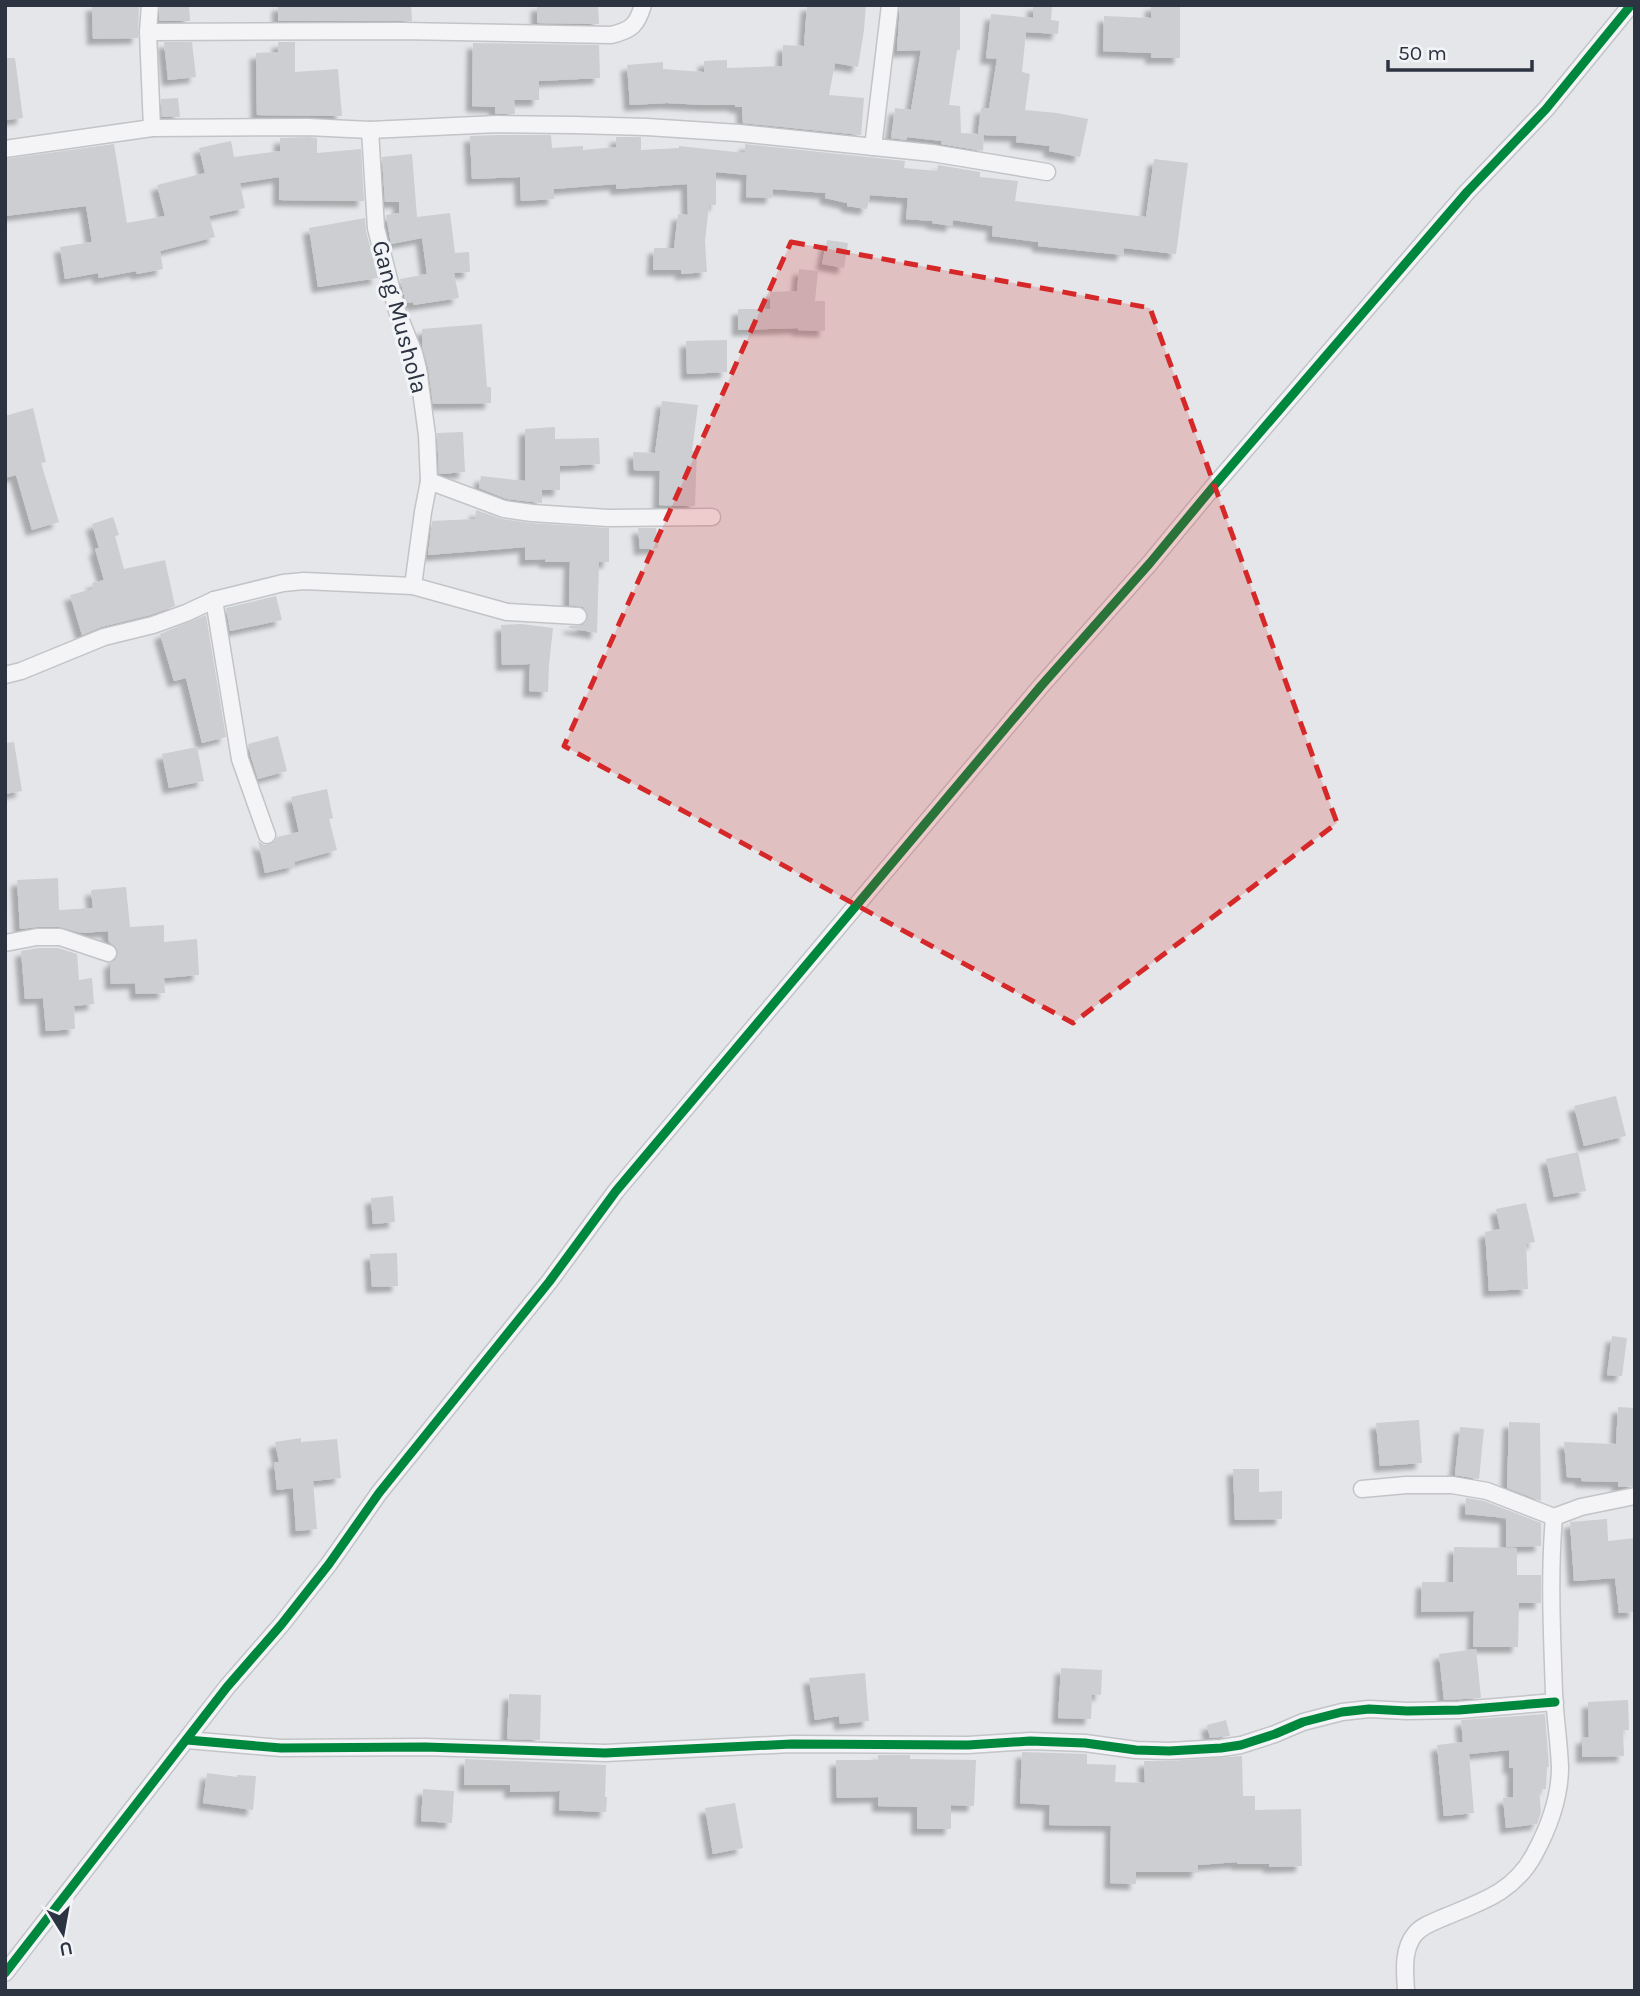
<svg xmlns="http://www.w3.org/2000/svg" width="1640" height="1996" font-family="Karla,sans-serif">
  <defs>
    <filter id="shadow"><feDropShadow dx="-6" dy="6" stdDeviation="2" flood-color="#0004"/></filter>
  </defs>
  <rect width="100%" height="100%" fill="#e4e6e9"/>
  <!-- building -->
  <g fill="#cdced1" filter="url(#shadow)">
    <polygon points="92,5 139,5 138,38 93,39"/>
    <polygon points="160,5 189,5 190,21 159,21"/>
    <polygon points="278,5 411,5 412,21 278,21"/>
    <polygon points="537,5 598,5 599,24 537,23"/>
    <polygon points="807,5 866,5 864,30 858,67 835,63 829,95 864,98 861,135 743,123 742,107 735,107 735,105 705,105 667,103 630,105 627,65 663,62 663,69 704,72 704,61 727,60 727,68 782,66 783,45 804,46"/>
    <polygon points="900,5 960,5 960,50 957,50 949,105 960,106 961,133 978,134 981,108 989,108 997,59 986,58 991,14 1033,18 1033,5 1052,5 1051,20 1059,21 1058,34 1026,32 1022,72 1030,74 1025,110 1057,113 1088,119 1080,157 1049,151 1050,146 1016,142 1017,136 984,135 983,151 941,144 942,141 907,137 907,140 891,138 895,108 911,110 921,50 897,51"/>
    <polygon points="1151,5 1180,5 1180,58 1151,58 1151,53 1103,51 1104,16 1151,18"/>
    <polygon points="164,42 192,42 196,77 168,80"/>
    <polygon points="278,42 295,42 295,72 338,69 342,116 257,115 256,53 278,52"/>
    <polygon points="473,43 599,45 600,78 539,81 539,100 514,100 515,114 495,114 495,107 472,106"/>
    <polygon points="5,58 15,58 23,118 5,120"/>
    <polygon points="178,98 180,117 162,117 161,99"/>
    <polygon points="498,135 551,135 552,148 583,146 583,150 616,147 616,137 641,137 641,150 679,148 679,146 745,153 745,144 905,161 904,168 937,171 938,165 980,172 980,177 1018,181 1015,201 1146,217 1154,159 1188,163 1176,254 1124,248 1123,255 1038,246 1038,242 992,236 993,226 953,220 952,226 932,223 932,221 906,219 908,198 870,195 867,209 847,206 847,203 825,198 826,193 773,189 772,198 746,197 747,175 716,172 716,205 709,205 705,241 707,272 681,274 681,270 653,270 654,248 674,248 678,214 688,215 687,184 616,189 616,184 554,189 554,199 521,201 520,177 472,179 470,136"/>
    <polygon points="308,137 317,138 317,153 361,149 364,201 279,200 279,177 240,183 245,208 209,216 215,237 160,251 163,269 137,274 136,271 99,278 98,273 65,279 60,247 92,242 86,206 5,216 5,159 114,144 127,223 165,216 157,185 205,173 199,148 231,141 234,157 280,151 280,138"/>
    <polygon points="412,154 417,217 450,213 455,253 469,252 470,272 454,273 459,298 413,305 413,302 406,303 400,279 427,274 422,238 391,244 386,215 399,213 399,202 385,202 382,157"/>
    <polygon points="365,218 366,231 378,278 318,287 309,228"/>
    <polygon points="827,240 848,243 844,268 822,264"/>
    <polygon points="799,269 818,271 815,301 825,301 825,331 798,330 798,328 738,330 738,309 770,309 770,292 797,291"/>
    <polygon points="482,324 487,387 491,387 491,403 433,404 428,367 422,346 422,329"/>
    <polygon points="727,340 727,372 687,374 686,341"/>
    <polygon points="662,401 698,405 692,451 697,451 695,506 659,505 660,471 634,470 633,452 655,453"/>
    <polygon points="33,408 46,462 41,463 59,522 32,530 16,475 5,478 5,416"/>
    <polygon points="555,427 555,439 599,438 600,464 560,466 560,490 542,490 542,503 507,499 479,488 481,476 525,481 525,429"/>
    <polygon points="463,432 465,472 439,474 437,433"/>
    <polygon points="476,510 502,519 531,523 609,528 609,562 599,562 597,633 569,628 569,626 583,625 588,616 583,607 569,605 570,562 545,562 545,559 525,560 525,547 428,555 432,521 475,519"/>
    <polygon points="113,517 119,535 115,536 124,569 165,560 175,606 150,615 101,627 82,635 70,595 93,589 92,583 104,580 95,549 99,548 92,524"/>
    <polygon points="638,528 656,528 658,548 640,549"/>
    <polygon points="276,596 282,620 230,631 226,608"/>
    <polygon points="206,615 226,737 202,743 186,678 174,681 160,634"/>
    <polygon points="521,624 553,628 549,665 548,692 529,691 530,664 502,665 501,625"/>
    <polygon points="278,736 287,771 258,779 251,757 248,744"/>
    <polygon points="14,742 22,791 5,794 5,743"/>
    <polygon points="197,747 204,781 169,788 162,754"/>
    <polygon points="327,789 333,818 329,819 337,850 294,862 295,866 265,873 258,841 264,845 270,845 274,842 277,837 299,832 291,797"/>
    <polygon points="58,878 59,910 93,908 91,890 126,887 130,927 164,925 164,942 197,939 199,975 164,978 165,993 136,994 135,983 111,984 110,963 115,960 118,952 115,946 109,942 108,931 82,933 60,927 37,927 20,929 17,880"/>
    <polygon points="38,948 58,948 77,954 79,980 92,978 94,1004 74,1006 75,1029 46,1031 43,998 25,999 21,951"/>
    <polygon points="1616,1096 1626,1136 1584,1146 1574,1106"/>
    <polygon points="1578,1152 1586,1191 1554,1197 1546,1159"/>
    <polygon points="393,1196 395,1222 373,1224 371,1198"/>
    <polygon points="1526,1203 1535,1242 1526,1244 1528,1289 1489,1291 1485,1232 1500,1229 1496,1209"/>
    <polygon points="397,1253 398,1286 372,1287 370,1254"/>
    <polygon points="1612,1336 1627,1338 1622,1376 1607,1375"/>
    <polygon points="1618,1407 1635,1408 1635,1486 1618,1487 1618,1482 1581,1481 1581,1478 1567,1477 1564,1442 1616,1444"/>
    <polygon points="1419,1420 1422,1463 1380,1466 1376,1423"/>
    <polygon points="1509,1422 1540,1423 1541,1501 1507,1488"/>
    <polygon points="1460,1427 1484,1429 1479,1479 1455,1475"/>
    <polygon points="301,1438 301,1442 337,1439 341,1478 313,1481 317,1529 296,1531 293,1488 277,1490 274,1462 279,1462 275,1442"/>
    <polygon points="1233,1469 1259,1469 1259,1492 1282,1491 1282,1519 1235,1520"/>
    <polygon points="1466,1498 1484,1501 1541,1523 1541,1546 1506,1547 1506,1518 1465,1514"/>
    <polygon points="1607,1519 1608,1541 1635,1538 1635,1612 1619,1613 1615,1578 1574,1581 1570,1522"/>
    <polygon points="1454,1547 1517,1548 1517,1575 1541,1575 1541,1603 1519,1603 1518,1647 1473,1647 1474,1611 1421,1612 1422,1582 1453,1582"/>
    <polygon points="1476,1649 1481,1698 1444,1700 1439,1654"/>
    <polygon points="1061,1668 1102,1670 1101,1695 1092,1694 1091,1719 1058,1718"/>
    <polygon points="865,1673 869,1721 840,1724 839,1716 815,1720 809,1678"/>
    <polygon points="509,1694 541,1695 540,1740 507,1739"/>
    <polygon points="1628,1700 1629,1730 1623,1730 1624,1756 1582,1757 1582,1738 1589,1737 1588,1702"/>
    <polygon points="1545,1714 1549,1767 1547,1767 1546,1789 1539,1789 1541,1812 1537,1824 1506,1828 1503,1798 1513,1797 1513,1768 1509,1768 1509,1750 1469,1754 1474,1813 1444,1816 1437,1745 1463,1742 1461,1720"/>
    <polygon points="1226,1720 1230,1736 1210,1738 1207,1725"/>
    <polygon points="1022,1752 1087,1754 1087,1764 1116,1765 1115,1782 1145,1783 1144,1761 1170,1761 1242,1756 1243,1796 1255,1796 1255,1810 1301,1809 1302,1866 1269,1867 1269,1864 1237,1864 1237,1862 1198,1865 1198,1872 1136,1872 1136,1884 1110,1883 1111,1826 1049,1825 1050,1805 1020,1803"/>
    <polygon points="878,1755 910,1755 910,1759 976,1760 974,1806 951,1805 951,1829 917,1829 917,1807 878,1806 878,1797 837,1798 836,1760 878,1760"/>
    <polygon points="465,1759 606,1765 605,1797 607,1797 606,1812 559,1810 560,1791 510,1792 510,1785 464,1785"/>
    <polygon points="207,1773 237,1777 237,1775 256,1776 253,1810 203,1803"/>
    <polygon points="423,1789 454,1791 452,1823 421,1821"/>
    <polygon points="735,1803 743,1848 713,1854 705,1808"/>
  </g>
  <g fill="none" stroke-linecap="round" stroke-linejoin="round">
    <defs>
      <g id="minor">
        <polyline points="150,5 148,32 152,128"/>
        <path d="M148,32L403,31L611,35C632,30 637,25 643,5"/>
        <polyline points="370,130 376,228 397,311 414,353 418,369 427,435 429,481 423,512 413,586"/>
        <polyline points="873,147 890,5"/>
        <polyline points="5,149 152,128 308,127 370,130 497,124 574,125 647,127 739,133 932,153 1047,172"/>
        <polyline points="429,481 504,509 532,513 608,518 712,517"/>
        <polyline points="214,600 240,759 267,835"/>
        <polyline points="5,675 21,671 104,637 153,625 186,613 214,600 283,583 304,581 413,586 507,612 578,616"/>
        <polyline points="5,943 37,937 60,937 108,953"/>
        <polyline points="1362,1489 1406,1485 1452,1485 1487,1491 1554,1517"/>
        <polyline points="187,1740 281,1748 425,1747 605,1753 792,1744 968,1745 1030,1741 1085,1743 1136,1750 1169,1751 1221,1748 1241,1745 1275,1734 1303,1722 1342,1712 1369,1709 1407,1711 1459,1710 1555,1702"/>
        <polyline points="5,1973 227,1687 281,1625 329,1564 379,1493 549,1282 616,1191 1041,686 1150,563 1213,487 1467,192 1546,109 1631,5"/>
        <path d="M1406,1991C1405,1972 1402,1950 1415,1934C1422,1925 1436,1921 1447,1916C1484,1901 1515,1891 1535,1853C1549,1827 1560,1797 1560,1767C1559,1742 1555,1717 1554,1693C1552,1634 1549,1575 1554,1517L1581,1507L1635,1496"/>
      </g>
    </defs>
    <!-- minor casing -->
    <use href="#minor" stroke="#c2c4c7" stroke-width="19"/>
    <!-- minor -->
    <use href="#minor" stroke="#f4f4f6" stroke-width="16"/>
    <defs>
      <g id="cycleway">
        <polyline points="187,1740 281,1748 425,1747 605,1753 792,1744 968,1745 1030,1741 1085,1743 1136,1750 1169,1751 1221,1748 1241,1745 1275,1734 1303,1722 1342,1712 1369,1709 1407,1711 1459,1710 1555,1702"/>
        <polyline points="5,1973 227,1687 281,1625 329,1564 379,1493 549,1282 616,1191 1041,686 1150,563 1213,487 1467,192 1546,109 1631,5"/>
      </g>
    </defs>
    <!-- cycleway casing -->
    <use href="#cycleway" stroke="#f3f4f7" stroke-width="13"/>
    <!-- cycleway -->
    <use href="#cycleway" stroke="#00873e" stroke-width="9"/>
  </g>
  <!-- marked area -->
  <path fill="#d62828" fill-opacity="0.2" stroke="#d62828" stroke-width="5" stroke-dasharray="14 9" stroke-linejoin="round" d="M791,242L1150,308L1337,823L1073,1023L564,746Z"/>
  <g text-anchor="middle" stroke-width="6" stroke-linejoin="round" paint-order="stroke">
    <!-- street labels -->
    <g font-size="24" fill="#2c3341" stroke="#f3f4f7">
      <text transform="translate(400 317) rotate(75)" y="8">Gang Mushola</text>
    </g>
  </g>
  <!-- border -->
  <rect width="1640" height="1996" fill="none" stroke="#2c3341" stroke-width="14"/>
  <!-- north arrow -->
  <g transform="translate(63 1933) rotate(169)" stroke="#f3f4f7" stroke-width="5" paint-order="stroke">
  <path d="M0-5L12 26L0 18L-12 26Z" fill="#2c3341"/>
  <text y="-10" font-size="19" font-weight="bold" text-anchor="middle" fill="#2c3341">U</text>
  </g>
  <!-- scale -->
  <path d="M1388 60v10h144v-10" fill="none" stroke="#2c3341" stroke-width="3.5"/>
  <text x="1398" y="60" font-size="21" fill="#2c3341" stroke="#f3f4f7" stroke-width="5" paint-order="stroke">50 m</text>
</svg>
